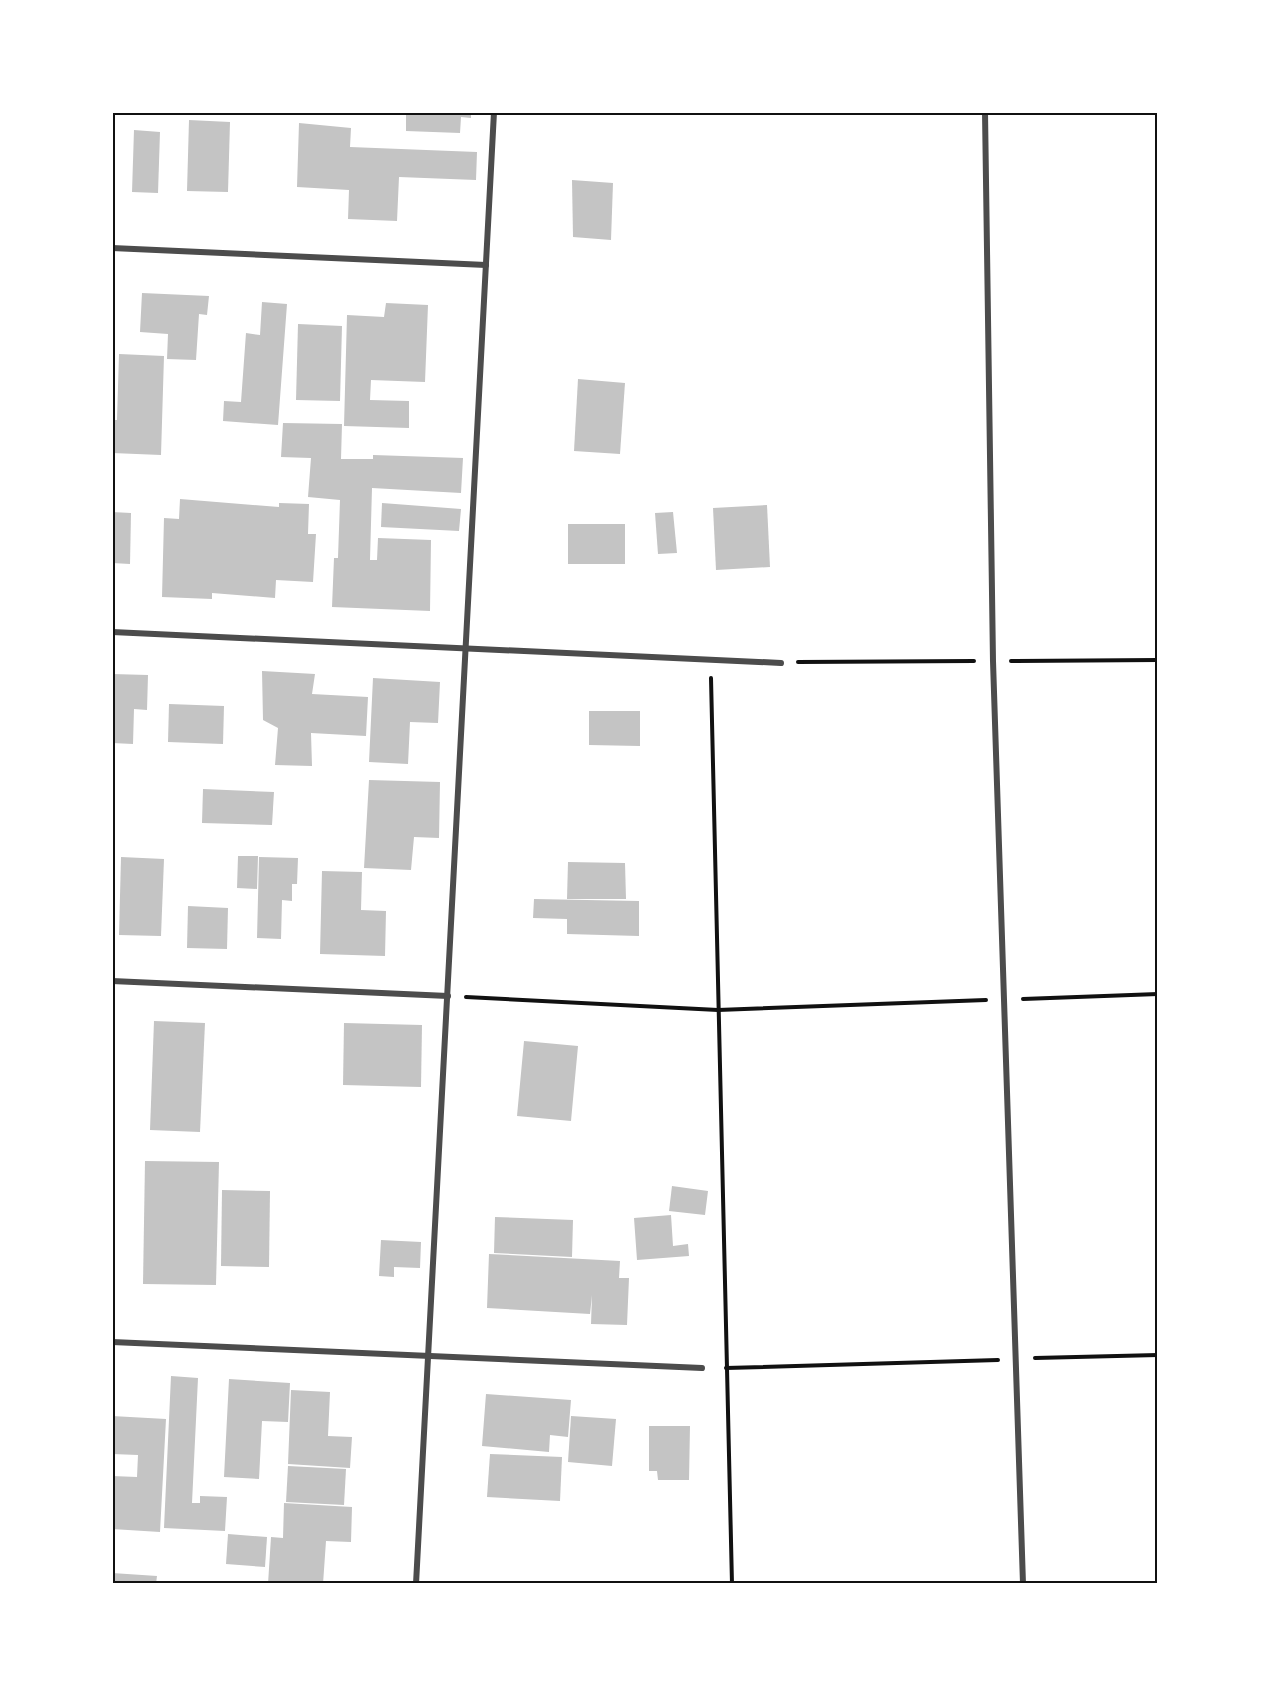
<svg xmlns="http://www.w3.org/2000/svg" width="1270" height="1696" font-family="'Fira Sans Condensed',sans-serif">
  <rect width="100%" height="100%" fill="#fff"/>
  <!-- building -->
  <g fill="#c4c4c4">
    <polygon points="406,112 471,112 471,118 461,117 460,133 406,131"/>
    <polygon points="189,120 230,122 228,192 187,191"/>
    <polygon points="299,123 351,128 350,147 477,152 476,180 399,177 397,221 348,219 349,190 297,187"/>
    <polygon points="134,130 160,132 158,193 132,192"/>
    <polygon points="572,180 613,183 611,240 573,237"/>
    <polygon points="142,293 209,296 207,315 199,314 196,360 167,359 168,334 140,332"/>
    <polygon points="262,302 287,304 278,425 223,421 224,401 241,402 246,333 260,335"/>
    <polygon points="386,303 428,305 425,382 371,380 370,400 409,401 409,428 344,426 347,315 384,317"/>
    <polygon points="298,324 342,326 340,401 296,400"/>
    <polygon points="119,354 164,356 161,455 112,453 112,420 117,420"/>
    <polygon points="578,379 625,383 620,454 574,451"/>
    <polygon points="283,423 342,424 341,459 373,459 373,455 463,458 461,493 372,488 370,560 377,560 378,538 431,540 430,611 332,607 334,558 338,558 340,500 308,497 311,458 281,457"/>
    <polygon points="180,499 279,507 279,503 309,504 308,534 316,534 313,582 276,580 275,598 212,593 212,599 162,597 164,518 179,519"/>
    <polygon points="382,503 461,509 459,531 381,527"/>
    <polygon points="767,505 770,567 716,570 713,508"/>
    <polygon points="112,512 131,513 130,564 112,563"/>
    <polygon points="673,512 677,553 658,554 655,513"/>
    <rect x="568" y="524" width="57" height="40"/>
    <polygon points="262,671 315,674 312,694 368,697 366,736 311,733 312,766 275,765 278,728 263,720"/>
    <polygon points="112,674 148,675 147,710 134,709 133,744 112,743"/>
    <polygon points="373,678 440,682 438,723 410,722 408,764 369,762"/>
    <polygon points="169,704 224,706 223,744 168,742"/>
    <polygon points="589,711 640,711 640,746 589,745"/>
    <polygon points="369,780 440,782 439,838 414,837 411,870 364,868"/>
    <polygon points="203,789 274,792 272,825 202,823"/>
    <polygon points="238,856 258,856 257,889 237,888"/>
    <polygon points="121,857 164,859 161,936 119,935"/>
    <polygon points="259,857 298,858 297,884 292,884 292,901 282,900 281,939 257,938"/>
    <polygon points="568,862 625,863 626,899 567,899"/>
    <polygon points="322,871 362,872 361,910 386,911 385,956 320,954"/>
    <polygon points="534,899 639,901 639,936 567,934 567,919 533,918"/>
    <polygon points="188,906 228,908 227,949 187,948"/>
    <polygon points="154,1021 205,1023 200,1132 150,1130"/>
    <polygon points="344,1023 422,1025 421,1087 343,1085"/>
    <polygon points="524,1041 578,1046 571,1121 517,1116"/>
    <polygon points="145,1161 219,1162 216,1285 143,1284"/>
    <polygon points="672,1186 708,1191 705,1215 669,1211"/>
    <polygon points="222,1190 270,1191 269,1267 221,1266"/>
    <polygon points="671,1215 673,1246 688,1244 689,1256 637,1260 634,1218"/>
    <polygon points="495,1217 573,1220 572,1257 494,1253"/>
    <polygon points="381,1240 421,1242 420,1268 394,1267 394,1277 379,1276"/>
    <polygon points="489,1254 620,1261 619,1278 629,1278 627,1325 591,1324 592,1295 590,1314 487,1308"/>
    <polygon points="171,1376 198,1378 192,1503 200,1503 200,1496 227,1497 225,1531 164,1528"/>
    <polygon points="229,1379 290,1383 288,1422 262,1421 259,1479 224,1477"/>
    <polygon points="291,1390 330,1392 328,1436 352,1437 350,1468 288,1464"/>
    <polygon points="486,1394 571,1400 568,1437 550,1435 549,1452 482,1446"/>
    <polygon points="112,1416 166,1419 160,1532 112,1529 112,1476 137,1477 138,1455 112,1454"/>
    <polygon points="571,1416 616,1419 612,1466 568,1462"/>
    <polygon points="649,1426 690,1426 689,1480 658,1480 657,1471 649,1471"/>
    <polygon points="490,1454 562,1457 560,1501 487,1497"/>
    <polygon points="288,1466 346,1469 344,1505 286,1502"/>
    <polygon points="284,1503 352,1507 351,1542 326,1541 323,1584 268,1584 271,1537 283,1538"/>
    <polygon points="228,1534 267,1537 265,1567 226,1564"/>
    <polygon points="112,1573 157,1576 156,1584 112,1584"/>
  </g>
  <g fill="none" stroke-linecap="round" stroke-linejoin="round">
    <!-- path -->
    <g stroke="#111" stroke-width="4">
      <polyline points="1011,661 1158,660"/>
      <polyline points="798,662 974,661"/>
      <polyline points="711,678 732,1584"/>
      <polyline points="466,997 718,1010 986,1000"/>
      <polyline points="1023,999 1158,994"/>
      <polyline points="1035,1358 1158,1355"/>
      <polyline points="726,1368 998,1360"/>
    </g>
    <!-- minor -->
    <g stroke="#4c4c4c" stroke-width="6">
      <polyline points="985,112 993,661 1023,1584"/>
      <polyline points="112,248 486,265"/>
      <polyline points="112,632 781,663"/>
      <polyline points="112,981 448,996"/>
      <polyline points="112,1342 702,1368"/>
      <polyline points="416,1584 494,112"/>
    </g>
  </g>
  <!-- border -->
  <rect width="1270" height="1696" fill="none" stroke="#ffffff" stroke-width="228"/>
  <rect x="114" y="114" width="1042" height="1468" fill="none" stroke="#111" stroke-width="2"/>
</svg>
